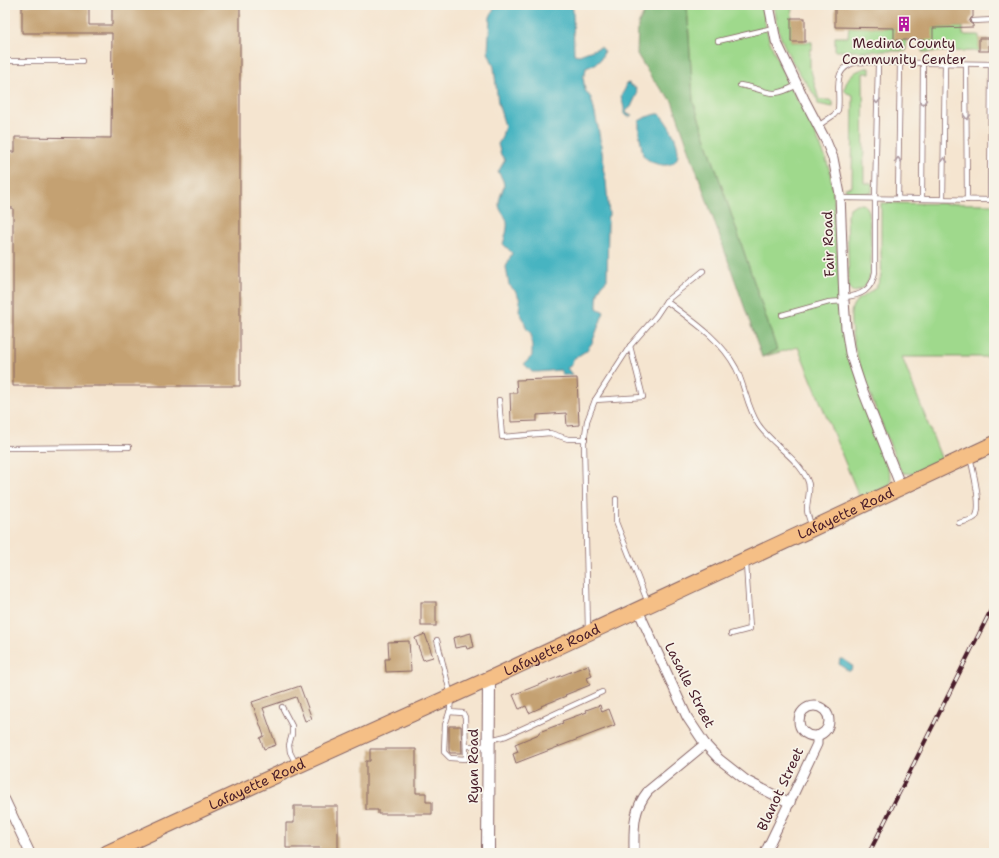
<svg xmlns="http://www.w3.org/2000/svg" width="999" height="858" font-family="'Shantell Sans',sans-serif">
  <rect width="100%" height="100%" fill="#f7f3e8"/>
  <filter id="ink" filterUnits="userSpaceOnUse"><feTurbulence type="fractalNoise" baseFrequency=".025" numOctaves="2"/><feDisplacementMap in="SourceGraphic" scale="8" xChannelSelector="R" yChannelSelector="G"/><feConvolveMatrix kernelMatrix="1 2 1 2 8 2 1 2 1" color-interpolation-filters="sRGB"/></filter>
  <filter id="wash" filterUnits="userSpaceOnUse"><feTurbulence type="fractalNoise" baseFrequency=".012" numOctaves="4" result="noise"/><feDisplacementMap in="SourceGraphic" scale="16" xChannelSelector="R" yChannelSelector="G"/><feGaussianBlur stdDeviation="0.9" result="paint"/><feColorMatrix in="noise" values="0 0 0 0 0 0 0 0 0 0 0 0 0 0 0 0 0 1.4 0 .05"/><feComposite in="paint" operator="in"/></filter>
  <g filter="url(#wash)">
    <rect width="100%" height="100%" fill="#f5e5d0"/>
    <!-- green -->
    <g fill="#9fd98c" stroke="#747c5c">
      <polygon points="687,5 763,6 765,9 765,24 769,39 779,64 797,99 808,117 826,159 830,172 834,199 840,291 865,408 891,477 890,485 860,499 798,347 762,357 777,350 693,101"/>
      <path d="M774,5H792L791,42H812V50H810V67L819,100H831L833,102V107L818,104L817,99C806,82 792,64 784,45C778,33 776,18 774,5Z"/>
      <polygon points="849,27 894,28 906,40 906,51 835,51 835,37 848,37"/>
      <polygon points="963,27 963,35 979,35 979,51 922,52 922,40 933,28"/>
      <path d="M865,68H870V73H863L864,183H872V193L846,194L845,188L852,187L853,95L847,93L844,90C848,76 851,73 865,68Z"/>
      <path d="M881,203L994,204V357H902L942,460L914,474L903,473L899,467C890,445 882,424 873,402C864,377 849,341 851,314C852,294 872,298 879,282C883,273 881,261 881,252C881,235 881,219 881,203Z"/>
      <path d="M856,204C864,203 866,205 869,211C870,228 874,267 868,282C865,288 860,291 853,292L849,288L847,215L850,208Z"/>
    </g>
    <!-- forest -->
    <polygon fill="#7fb978" stroke="#646c52" points="648,5 687,5 693,101 777,350 762,357 672,101 653,80 637,54 638,25"/>
    <!-- water -->
    <g fill="#46b4c1" stroke="#486a76">
      <path d="M496,5H572L573,10L574,54L579,55L601,47L604,50C602,62 596,64 586,68L585,74L583,77L585,90L591,98L593,105L598,127L604,164L603,168L606,181L609,215L607,218L608,222L607,280C597,288 597,296 597,308L604,312L592,343L586,351L573,359L572,365L567,368L572,375H562L561,371L560,370L538,372H532L524,364L532,356V347L531,334L526,328L524,320L519,311L520,300L516,292L509,285L506,267L512,253L503,244C505,237 508,229 507,222C506,216 499,211 499,204C500,188 510,189 498,172L505,160L501,155L498,144C503,138 502,133 505,126L498,103L494,67L488,52L490,17Z"/>
      <polygon points="629,83 630,85 636,88 637,94 631,107 626,111 627,114 632,115 629,117 624,114 624,108 621,96 626,87 625,84"/>
      <path d="M657,114H660C668,124 679,140 678,154C676,172 650,165 643,155L639,132V121L646,117Z"/>
      <polygon points="840,659 843,659 852,665 853,668 850,671 848,671 839,664"/>
    </g>
    <g id="blocks">
      <!-- building -->
      <g fill="#c4a172">
        <polygon points="22,5 89,5 89,25 112,25 112,5 240,5 240,386 13,386 13,208 5,208 5,152 15,152 15,137 111,138 112,33 22,33"/>
        <polygon points="835,5 969,5 970,8 973,10 973,17 971,18 969,22 973,25 973,27 933,28 933,40 894,40 894,28 835,27"/>
        <rect x="791" y="18" width="14" height="24"/>
        <rect x="979" y="38" width="10" height="13"/>
        <polygon points="577,378 579,425 567,426 566,413 537,415 537,421 511,422 510,393 517,393 516,380"/>
        <rect x="421" y="602" width="15" height="24"/>
        <polygon points="471,633 474,647 467,649 466,646 455,648 453,638"/>
        <polygon points="425,634 433,657 423,660 415,638"/>
        <polygon points="409,641 411,671 386,672 385,659 389,659 388,642"/>
        <polygon points="588,665 592,676 587,678 590,685 565,695 566,696 541,706 542,707 529,713 526,706 519,709 513,695"/>
        <polygon points="300,686 312,719 305,721 296,697 263,708 276,745 264,749 260,738 264,736 252,702"/>
        <polygon points="600,705 602,712 609,709 615,725 516,763 513,754 518,752 515,744 539,734 539,732 563,723 562,721 587,712 586,710"/>
        <polygon points="449,726 461,726 462,753 450,753 449,751"/>
        <polygon points="370,749 416,749 416,793 426,793 426,802 432,802 432,814 378,814 378,810 366,810 366,761 370,761"/>
        <polygon points="294,806 338,806 338,853 320,853 320,848 286,848 286,823 294,823"/>
      </g>
    </g>
  </g>
  <g filter="url(#ink)">
    <use href="#blocks" fill-opacity="0" stroke="#866465" stroke-width="1"/>
    <g fill="none" stroke-linecap="round" stroke-linejoin="round">
      <defs>
        <g id="service">
          <polyline points="973,6 994,6"/>
          <polyline points="973,21 994,20"/>
          <polyline points="718,41 773,28"/>
          <polyline points="5,61 82,61"/>
          <polyline points="966,64 967,200"/>
          <path d="M740,85C769,89 767,101 797,85"/>
          <path d="M818,126L834,115L838,110C841,89 830,69 857,62L994,64"/>
          <polyline points="840,198 994,200"/>
          <polyline points="898,199 900,63"/>
          <polyline points="922,199 923,63"/>
          <polyline points="943,199 945,64"/>
          <polyline points="990,200 991,64"/>
          <path d="M844,297C861,296 872,290 875,272V198L878,63"/>
          <path d="M666,301C691,320 720,338 736,368C745,386 747,407 758,424C771,444 797,457 807,479C812,488 807,499 807,509C807,515 810,521 812,527"/>
          <polyline points="782,315 829,302 844,301"/>
          <polyline points="499,400 502,437 550,433 568,439 585,439"/>
          <polyline points="595,400 643,397 630,346"/>
          <polyline points="5,448 129,447"/>
          <polyline points="616,499 616,522 620,532 648,603"/>
          <path d="M959,523C964,521 973,521 976,516C982,505 973,470 970,457"/>
          <polyline points="588,631 584,442 587,421 595,400 630,346 656,316 666,301 703,271"/>
          <polyline points="731,634 750,629 746,563"/>
          <polyline points="437,640 451,696 450,710 445,725 444,752 450,758 466,759 465,717 463,713 449,712"/>
          <polyline points="282,707 292,726 292,734 289,745 290,752 296,764"/>
          <polyline points="490,740 506,736 602,692"/>
          <polyline points="466,746 488,746"/>
        </g>
        <g id="minor">
          <polyline points="769,5 776,41 804,99 826,141 833,158 840,194 844,301 846,328 850,353 861,386 901,487"/>
          <polyline points="638,610 687,717 705,744 719,759 747,781 790,803"/>
          <circle cx="814" cy="721" r="15"/>
          <polyline points="5,800 30,853"/>
          <path d="M634,853C634,829 632,811 648,791L705,744"/>
          <polyline points="765,853 793,795 817,744 817,736"/>
        </g>
        <polyline id="tertiary" points="488,853 489,679"/>
        <g id="primary">
          <path id="s1" d="M107,853L259,783L489,679L994,444"/>
        </g>
      </defs>
      <!-- service casing -->
      <use href="#service" stroke="#866465" stroke-width="6"/>
      <!-- minor casing -->
      <use href="#minor" stroke="#866465" stroke-width="11"/>
      <!-- tertiary casing -->
      <use href="#tertiary" stroke="#866465" stroke-width="14"/>
      <!-- primary casing -->
      <use href="#primary" stroke="#866465" stroke-width="17"/>
      <!-- service -->
      <use href="#service" stroke="#fff" stroke-width="4.5"/>
      <!-- minor -->
      <use href="#minor" stroke="#fff" stroke-width="9"/>
      <!-- tertiary -->
      <use href="#tertiary" stroke="#fff" stroke-width="12"/>
      <!-- primary -->
      <use href="#primary" stroke="#f5bf86" stroke-width="15"/>
      <defs>
        <polyline id="rail" points="869,853 994,604"/>
      </defs>
      <!-- rail casing -->
      <use href="#rail" stroke="#4a1f2b" stroke-width="4"/>
      <!-- rail -->
      <use href="#rail" stroke="#f7f3e8" stroke-width="2.5" stroke-dasharray="8" stroke-linecap="butt"/>
    </g>
    <!-- one-way arrows -->
    <defs><path id="oneway-chevron" d="M-2-3.5L2.5 0L-2 3.5" fill="none" stroke-width="1.6" stroke-linecap="round" stroke-linejoin="round"/></defs>
    <g stroke="#ae9aa0">
      <use href="#oneway-chevron" transform="translate(877 101) rotate(91)"/>
      <use href="#oneway-chevron" transform="translate(923 102) rotate(90)"/>
      <use href="#oneway-chevron" transform="translate(967 117) rotate(90)"/>
      <use href="#oneway-chevron" transform="translate(898 160) rotate(-89)"/>
      <use href="#oneway-chevron" transform="translate(944 160) rotate(-89)"/>
    </g>
  </g>
  <!-- icons -->
  <defs>
    <symbol id="building-bare" viewBox="-9 -9 18 18"><path d="M-4-6H4V6H1V3H-1V6H-4ZM-2.5-4.3h1.7v1.8h-1.7ZM.8-4.3h1.7v1.8H.8ZM-2.5-1h1.7V.8h-1.7ZM.8-1h1.7V.8H.8Z" fill="#b5179e" stroke="#f7f3e8" stroke-width="2.5" paint-order="stroke"/></symbol>
  </defs>
  <g fill-rule="evenodd">
    <use href="#building-bare" x="893" y="13" width="22" height="22"/>
  </g>
  <g text-anchor="middle" stroke-width="3.5" stroke-linejoin="round" paint-order="stroke">
    <!-- poi labels -->
    <g font-size="14" fill="#4a1f2b" stroke="#f7f3e8">
      <text x="904" y="48">Medina County<tspan x="904" dy="16">Community Center</tspan></text>
    </g>
    <!-- street labels -->
    <g font-size="14" fill="#4a1f2b" stroke="#f7f3e8">
      <text transform="translate(828 244) rotate(-92)" y="5">Fair Road</text>
      <text dy="5" stroke="none"><textPath href="#s1" startOffset="813">Lafayette Road</textPath></text>
      <text dy="5" stroke="none"><textPath href="#s1" startOffset="489">Lafayette Road</textPath></text>
      <text transform="translate(690 685) rotate(63)" y="5">Lasalle Street</text>
      <text transform="translate(473 766) rotate(-90)" y="5">Ryan Road</text>
      <text dy="5" stroke="none"><textPath href="#s1" startOffset="165">Lafayette Road</textPath></text>
      <text transform="translate(780 789) rotate(-65)" y="5">Blanot Street</text>
    </g>
  </g>
  <!-- margin -->
  <rect width="999" height="858" fill="none" stroke="#f7f3e8" stroke-width="20"/>
</svg>
